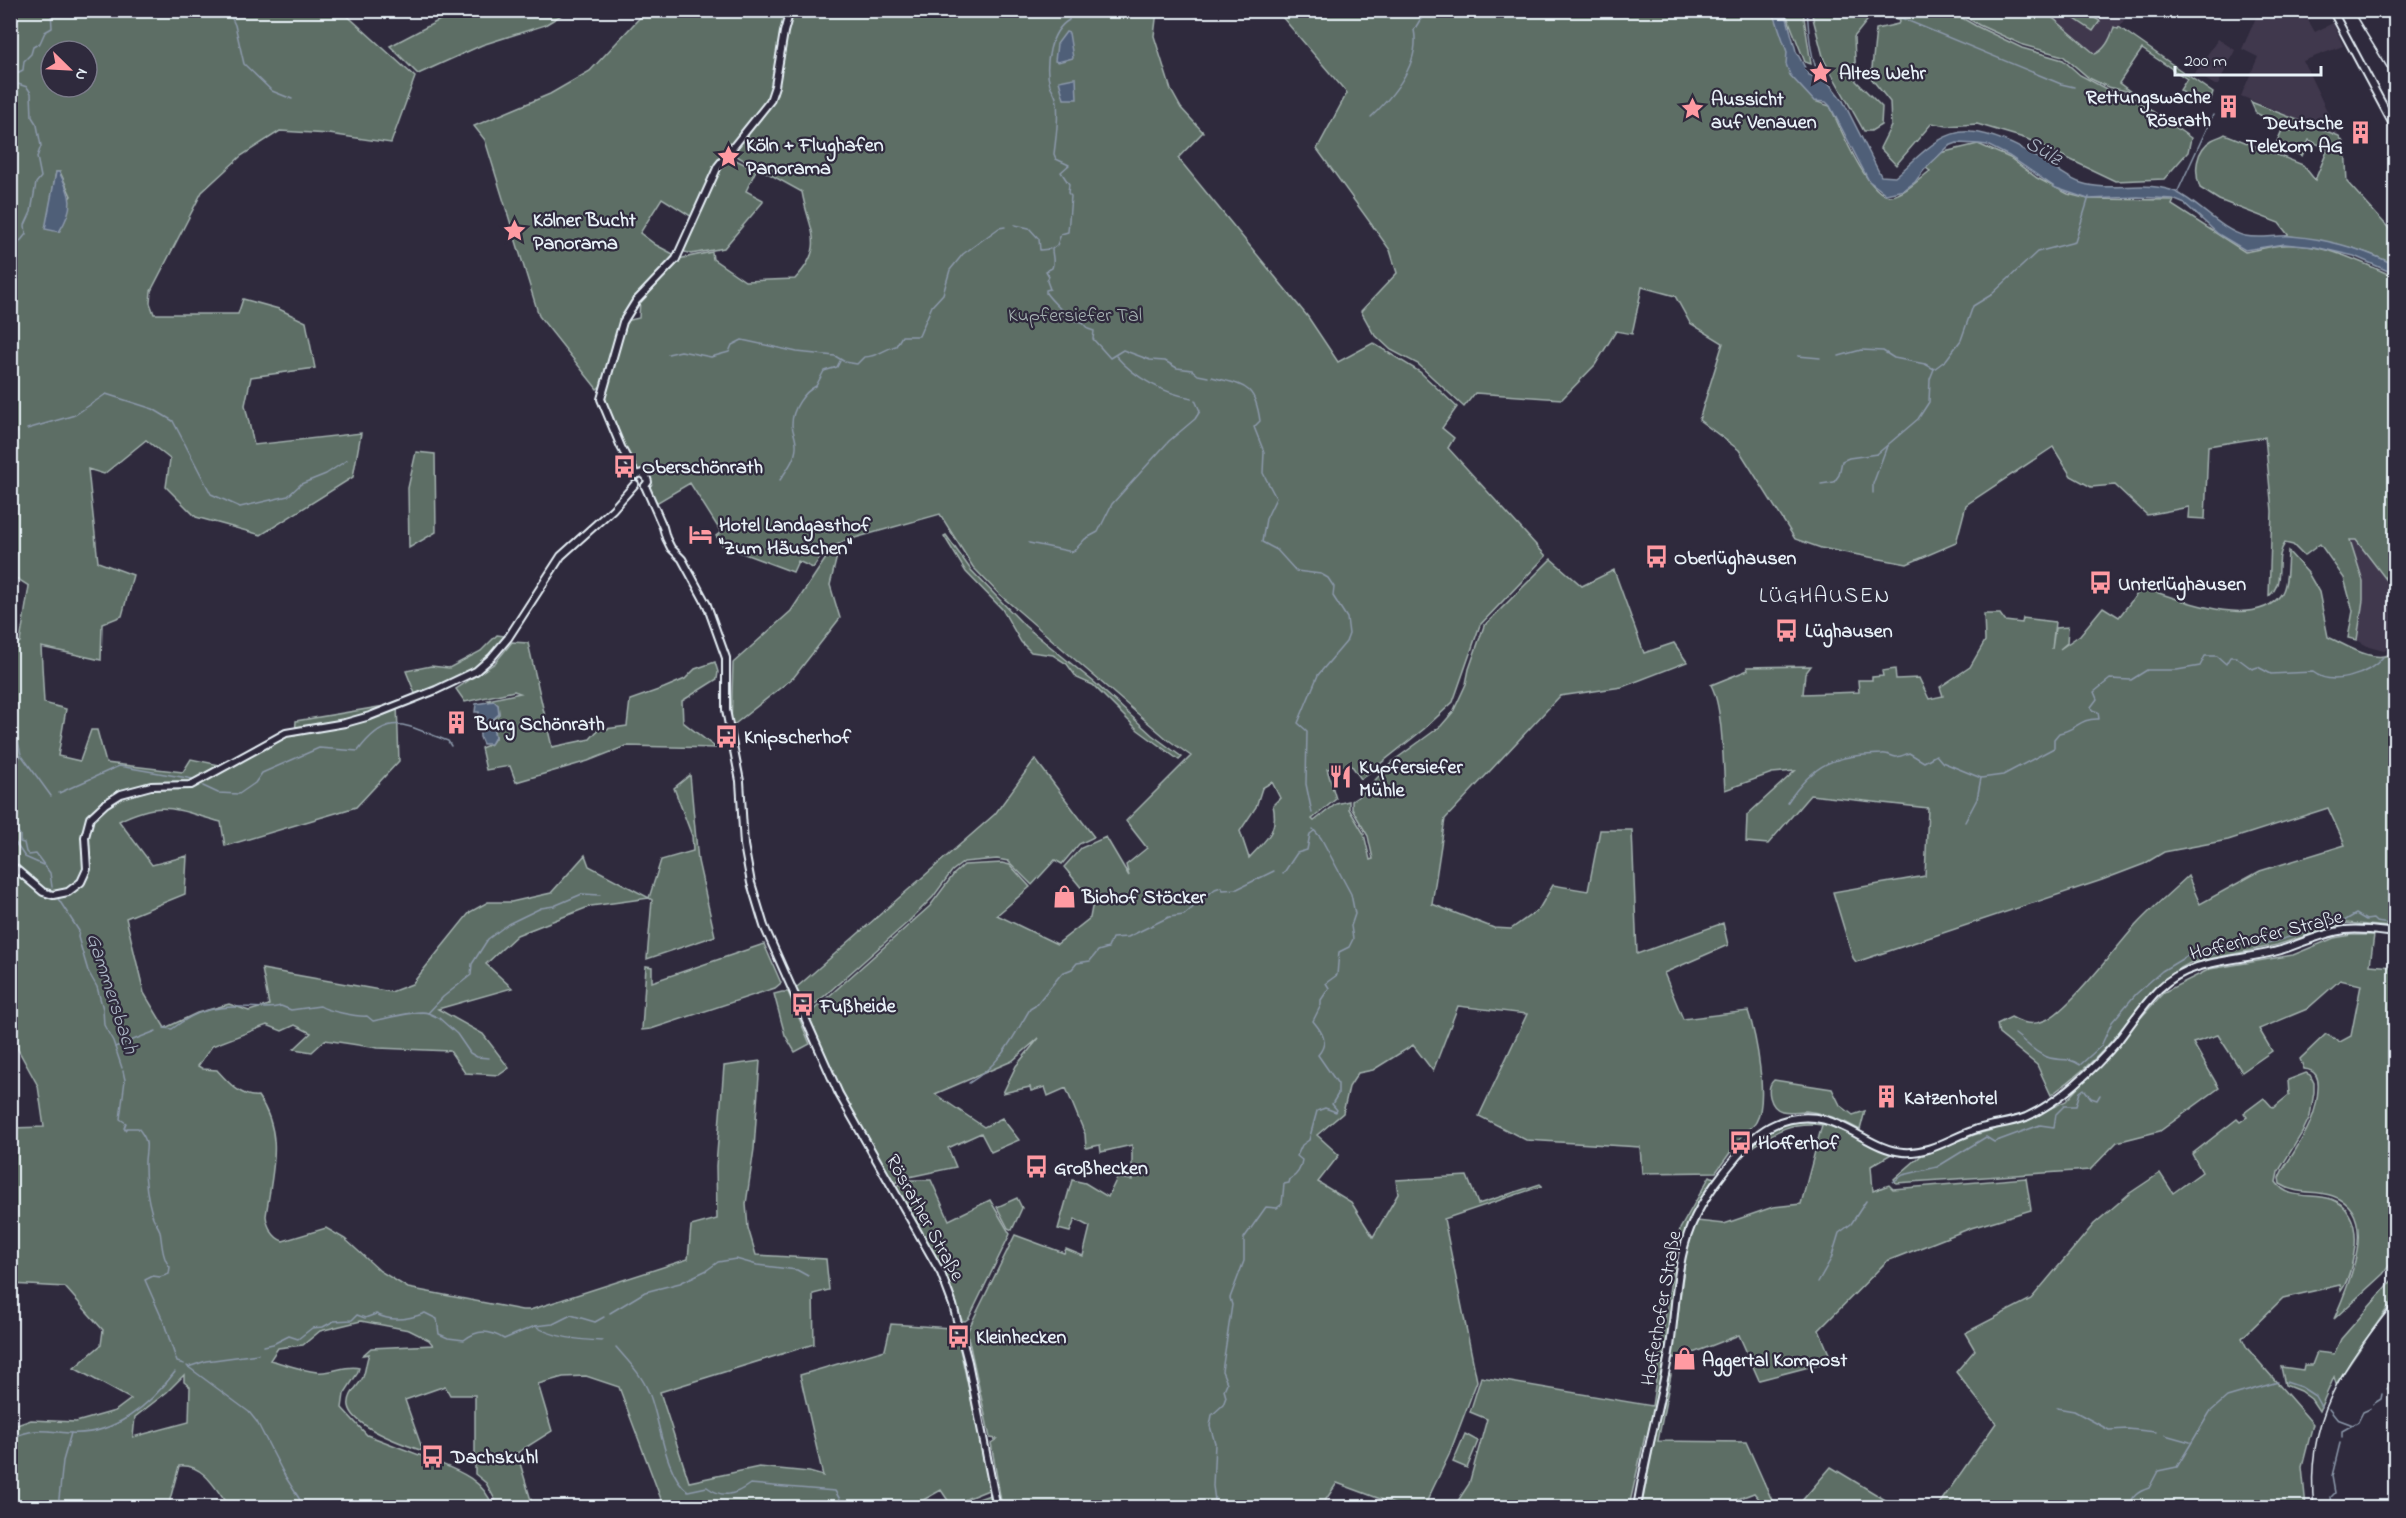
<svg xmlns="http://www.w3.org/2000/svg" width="2406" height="1518" font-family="'Indie Flower',sans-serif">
  <rect width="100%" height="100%" fill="#2f2a3d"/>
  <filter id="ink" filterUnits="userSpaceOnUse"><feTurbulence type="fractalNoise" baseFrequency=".0167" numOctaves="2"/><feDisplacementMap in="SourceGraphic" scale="12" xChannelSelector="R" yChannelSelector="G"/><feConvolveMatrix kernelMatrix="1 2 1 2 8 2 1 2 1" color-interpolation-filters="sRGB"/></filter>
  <g filter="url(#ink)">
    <!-- built -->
    <g fill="#41384d">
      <polygon points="2057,11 2130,11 2118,29 2114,27 2111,35 2100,52 2095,54 2053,17"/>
      <polygon points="2259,11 2309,11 2312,17 2308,20 2315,32 2333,23 2343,46 2303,61 2339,136 2241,96 2258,57 2242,49"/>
      <polygon points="2218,39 2235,50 2218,85 2215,85 2195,73"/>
      <polygon points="2349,540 2356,540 2395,591 2395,644 2384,651 2369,647 2357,640 2363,600"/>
    </g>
    <!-- green -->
    <g fill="#5d6e65" stroke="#a2b0ae" stroke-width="1.5" fill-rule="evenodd">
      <polygon points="459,10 568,10 568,11 545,25 482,45 418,74 390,46"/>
      <polygon points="2081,10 2100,21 2093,31 2075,19"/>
      <path d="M10,11H342L415,77L391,143L329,134L280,131L241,156L202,192L151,291L150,303L154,314H238L243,299L279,309L306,322L315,368L251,377L245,405L254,445L361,433L353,477L261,535L196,517L166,487L170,459L146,440L104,474L88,469L98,562L133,575L122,616L102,624L101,660L41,647L44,703L66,709L58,756L80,761L91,730H97L106,763L183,772L191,759L229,767L286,735L295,736L296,721L397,704L399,761L356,807L225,846L221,822C176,810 163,799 119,821L152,865L187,856L185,894L126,918L144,993L165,1028L197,1013L229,1004L249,1011L269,1005L262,969L391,992L412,984L470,912L488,902H511L551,893L585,855L589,866L649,898L661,860L693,851L692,836L674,788L690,775L698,861L715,936L647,959L652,900L649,898L591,906L517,935L486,964L512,988L438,1009L483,1034L509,1068L499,1075L465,1073L450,1051L378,1048L325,1040L312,1052L294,1049L311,1033L295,1025L282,1031L267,1025L212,1046L198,1066L203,1069L217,1070C227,1081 241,1098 258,1096C285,1135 272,1171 266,1216C267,1226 273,1238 283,1241L326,1228L345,1239L380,1271L408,1288L522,1310H530L688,1259L691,1226L717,1219L716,1166L724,1066L760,1061L754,1149L746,1204L748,1228L756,1255L826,1259L829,1290L813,1294L814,1344L660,1392L689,1482L759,1467L809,1472L823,1476L800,1375L885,1350L891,1324L951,1328L956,1331L991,1489L951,1505L941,1490L911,1507H664L619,1387L586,1376L563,1377L538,1384L552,1431L517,1453L533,1507H499L486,1483L475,1474V1395H450L445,1386L405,1400L423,1451C405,1445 353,1427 349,1406C347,1394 359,1386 363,1377C366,1369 366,1361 369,1354L363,1355L371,1348L433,1345L429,1340L409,1330L361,1321L320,1331L303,1345L278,1348L270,1360C285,1364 301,1370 317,1372C331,1374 347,1364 359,1368L357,1374L344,1394L342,1408L367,1435L422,1456L426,1462L429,1459C456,1470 483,1478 493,1507H229C217,1491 204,1463 179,1466L168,1507H14L10,1497L11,1427L31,1420L76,1422L115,1411L131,1399L74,1368L101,1345L103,1330L65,1287L11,1284V1128L44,1127L38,1086L16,1046L10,1041V647L20,642L29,586L18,579L10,578ZM51,51H87V87H51ZM56,172H60L71,196L46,229ZM184,1375V1382L190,1387L189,1422L133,1437L135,1417L167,1392Z"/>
      <path d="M646,11H788C773,38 781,73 767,100C757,120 739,134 726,151C711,170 702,194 692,217L662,198L640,233L656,245L675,255L632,303L602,385L597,389L539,316L485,140L474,126L550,94L590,71Z"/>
      <path d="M793,11H1157L1154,36L1171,90L1181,108L1203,132L1178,158L1308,317L1338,362L1373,343L1420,372L1457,407L1442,428L1454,438L1448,448L1546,556L1480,625L1453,702L1424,729L1361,779L1352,766L1327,769L1336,799L1312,819L1314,821L1336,804L1349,801V809L1364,834L1370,860L1373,859L1368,836L1352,809V801L1361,795L1393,761L1441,726L1453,712L1466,684L1469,669L1484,626L1551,559L1582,586L1614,570L1644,653L1674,643L1687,662L1622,687L1560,696L1445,819L1432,904L1494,928L1511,929L1539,909L1553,885L1588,891L1600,830H1632L1637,954L1723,923L1728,945L1664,973L1683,1019L1748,1011C1756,1035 1769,1101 1756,1122C1752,1129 1744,1131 1740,1138C1733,1149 1724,1161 1716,1172L1642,1173L1640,1147L1526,1140L1479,1116L1527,1014L1458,1006L1433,1071L1413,1045L1373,1070L1358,1073L1349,1087L1343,1113L1317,1135L1339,1155L1318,1182L1351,1202L1373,1237L1398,1194L1396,1180L1467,1176L1478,1204L1540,1184L1542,1186L1444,1219L1477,1381L1449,1455L1424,1507H1402L1337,1483L1321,1507H1002L991,1443L997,1439L990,1438L967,1332L1015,1235L1064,1253L1066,1249L1083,1256L1090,1227L1075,1219L1070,1232L1058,1229L1072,1180L1085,1183L1108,1197L1117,1178L1132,1180V1145L1101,1152L1100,1145L1086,1148L1085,1134L1066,1088L1048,1096L1045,1087L1031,1091L1030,1087L1003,1093L1016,1066L1039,1038L1012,1061L935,1094L984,1127L1002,1118L1019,1140L991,1152L981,1133L948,1148L956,1167L909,1177L894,1183L850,1109L851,1105L848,1106L832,1075L834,1070L830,1071L807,1018L809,1014L930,906L954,874L964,865L1002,863L1010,865L1030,887L997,915L1057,944L1090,918L1093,902L1064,867L1081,848L1106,837L1129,876L1126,865L1147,848L1126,821L1191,756L1167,739L999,594L973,567L940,514L844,541L824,552L813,568L798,561L793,572L723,546L716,536L721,532L690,483L658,502L654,501L649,487L650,479C646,475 640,472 636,467C626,455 605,409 605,394L626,321L639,318L640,299L678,259L712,252L713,259L745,281L795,279C827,245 809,232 802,192L731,153L767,110ZM1272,782L1280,798L1273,805C1279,832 1266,839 1249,858L1240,831L1256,807L1262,788Z"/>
      <path d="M1277,11H1771L1780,24L1814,101L1830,106C1839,125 1868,198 1891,196C1905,194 1919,179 1930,171L1926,168L1940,153L1978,144L2010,158L2037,178L2068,194L2088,199L2174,200L2172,205L2245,252C2257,250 2270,246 2282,245C2322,242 2360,262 2395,277V591L2356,540H2350L2363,581V600L2357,640L2348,638L2353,611L2344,578L2320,544L2304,556L2293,545L2285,543C2273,560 2286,582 2269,596L2272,511L2265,437L2208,446L2205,519L2188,518L2189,507L2147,515L2115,485L2091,487L2071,476L2053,447L1966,505L1956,543L1907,564L1821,548L1795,539L1739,450L1699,420L1723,343L1690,323L1675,296L1642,287L1632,334L1616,331L1595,365L1562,399L1475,393L1464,407L1418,364L1391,350L1373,333L1361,311L1397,273L1390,250L1317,149L1347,93Z"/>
      <polygon points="1785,11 1803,11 1811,64 1805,62"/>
      <polygon points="1811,11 1950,11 1976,26 2022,48 2063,60 2080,75 2108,90 2129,95 2191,138 2188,152 2164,179 2115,181 2027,139 1977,124 1947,126 1932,123 1896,165 1880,148 1891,126 1890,102 1871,78 1876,29 1898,24 1900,20 1879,13 1870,17 1854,37 1856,81 1882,107 1881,125 1871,131 1864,131 1824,60"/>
      <path d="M1955,11H2057L2053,18L2095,54C2105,50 2111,37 2114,27L2118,29L2119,27L2213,93L2210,102L2201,97L2197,103L2180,90L2187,79L2142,49L2119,83L2131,92L2108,87L2089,78L2063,56L2023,45L1979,25Z"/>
      <path d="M2251,102L2339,136L2345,145L2347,182L2395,235V265C2362,248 2327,241 2289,236L2279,223L2219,200L2200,188C2194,172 2195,150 2212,140C2217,137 2221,137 2225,134L2303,165L2315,180L2328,149L2309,140L2302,156L2276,144L2283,128L2292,131L2256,113Z"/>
      <polygon points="728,156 756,170 746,191 763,200 763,202 724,248 691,254 685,252 683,250 720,166"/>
      <polygon points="416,452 435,454 436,532 409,548 408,488"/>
      <polygon points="946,535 971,570 1025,626 1095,683 1152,735 1182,757 1179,760 1138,730 1093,685 1077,678 1067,664 1053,655 1031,652 1021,642 1002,609 966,572 944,536"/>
      <path d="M2288,551L2308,573L2319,592L2328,637C2348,646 2375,665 2395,652V924L2390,927L2346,923L2277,945L2190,963C2153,981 2134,1015 2108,1045C2091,1064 2072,1080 2051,1095L2037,1065L1999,1034L1997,1024L2011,1017C2023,1024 2034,1026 2046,1020C2070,1009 2117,946 2137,924C2153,907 2171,892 2188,876L2200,904L2260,871L2345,845L2328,808L2228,840L2164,852L2144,864L2102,880L1856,962L1853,958L1833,892L1925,876L1928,808L1810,795L1768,844L1746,842L1747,815L1795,771L1772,773L1725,790C1723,764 1723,707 1711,685L1748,670L1747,667L1811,666L1805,674L1803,694L1859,692L1858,680H1872V677L1883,676L1882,671L1895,669L1896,679L1919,678L1929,699L1943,696L1940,687L1970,667L1985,641L1984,614H2000L2005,621L2022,623L2023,618L2055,622L2052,649L2055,628L2068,627L2067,643L2060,649L2080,635L2103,607L2119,617L2137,594L2138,586C2172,597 2256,633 2282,593C2288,582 2287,564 2288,551Z"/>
      <polygon points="828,555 837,556 830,585 840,618 794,677 731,727 733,663 791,611"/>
      <polygon points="497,635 505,636 487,660 464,676 416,696 406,671 431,666 449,668 481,651"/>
      <polygon points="512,642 528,643 552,747 590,739 598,730 627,726 630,700 664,688 685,679 695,669 715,662 718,672 717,679 682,701 683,722 716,748 626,746 588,761 516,782 510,766 486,770 481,748 491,744 495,738 493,720 499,714 498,705 488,700 520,693 514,691 465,702 456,689 495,663"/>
      <polygon points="1035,759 1094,837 1079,844 1062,864 1055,860 1032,885 1008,861 997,859 964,862 952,871 933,897 908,922 804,1014 792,987 795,985 797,987 995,814"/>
      <path d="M2351,935H2374L2370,965L2393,967L2395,949V1258L2383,1274L2334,1319C2347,1289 2382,1213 2333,1196C2315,1189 2299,1196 2280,1184L2279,1178C2282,1169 2288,1162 2293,1154C2306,1133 2317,1114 2318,1089C2319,1078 2316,1070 2304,1069L2300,1059L2326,1034L2340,1042L2351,1036L2361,985L2340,980L2307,1009L2259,1029L2272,1051L2242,1072L2218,1035L2193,1043L2219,1088L2160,1131L2117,1142L2090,1170L1896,1183L1894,1179L1923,1154L1974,1135L2024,1121L2066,1101L2164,992L2210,969L2293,955L2334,938Z"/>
      <polygon points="764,944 781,983 775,988 651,1029 642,1030 646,966 652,967 652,982"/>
      <polygon points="782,992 788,992 810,1044 795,1052 785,1035 774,994"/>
      <path d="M2306,1073L2310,1075L2314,1083V1092L2310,1116L2302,1133L2278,1172L2276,1182C2293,1208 2332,1183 2349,1214C2355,1224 2356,1234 2355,1246C2353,1260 2350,1279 2341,1291L2340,1285L2283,1298L2242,1338L2247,1348L2313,1424L2302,1467L2306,1507H1937L1996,1423L1956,1372L1975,1350L1965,1333L2031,1299L2094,1224L2130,1193L2160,1173L2173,1193L2202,1172L2192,1154L2237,1119L2240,1122L2247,1117L2244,1113L2264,1098L2273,1108L2289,1095L2288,1080Z"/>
      <path d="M1774,1080L1832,1089L1840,1105L1853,1115L1865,1111L1860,1130C1843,1120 1826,1113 1806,1111C1798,1111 1789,1113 1782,1111C1770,1108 1765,1088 1774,1080Z"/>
      <path d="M1804,1120L1822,1122V1124C1847,1129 1868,1147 1893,1153L1871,1166L1873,1191L1889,1185L1893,1189L2026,1178L2031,1210L1971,1228L1887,1261L1819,1330L1832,1361L1759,1380L1739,1335L1680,1358H1672L1687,1246L1697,1221L1724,1224L1773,1207L1801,1204L1822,1125C1793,1121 1776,1130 1753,1147C1761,1128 1787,1123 1804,1120Z"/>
      <polygon points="1710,1176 1716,1179 1687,1225 1680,1253 1660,1384 1649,1437 1645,1436 1629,1507 1445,1508 1447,1504 1454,1507 1469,1484 1487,1419 1470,1412 1481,1377 1652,1406 1675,1253 1680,1229"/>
      <polygon points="908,1180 931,1180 949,1220 990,1200 1010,1234 969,1318 965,1321 961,1320 944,1271 894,1187"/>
      <polygon points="1017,1198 1022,1208 1012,1230 1008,1228 997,1207"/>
      <polygon points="2395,1277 2395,1297 2336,1384 2334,1377 2319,1411 2311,1399 2300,1391 2285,1385 2281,1367 2303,1370 2304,1365 2312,1365 2317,1352 2334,1354 2341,1339"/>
      <polygon points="1668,1375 1671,1375 1658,1441 1746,1442 1775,1507 1766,1507 1754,1493 1717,1507 1641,1508"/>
      <polygon points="1465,1434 1478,1441 1467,1468 1453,1462"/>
      <polygon points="1831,1467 1897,1507 1801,1507 1800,1503"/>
      <polygon points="990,1495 992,1507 955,1507"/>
    </g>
    <!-- water -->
    <g fill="#4f5e78" stroke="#8c99ab" stroke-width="1.5">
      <path d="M1773,11H1785L1796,51L1809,75L1828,82L1843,101L1881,176L1895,177C1916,160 1940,129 1971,132C1999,134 2030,152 2054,168C2063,173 2071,180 2081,183C2113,193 2146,179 2176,192C2199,203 2222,231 2245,236C2260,239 2276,235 2291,236C2327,239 2363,249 2395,265V274L2354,256L2315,247L2284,244L2245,250L2218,234L2185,204L2173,199L2138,197L2088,199L2056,188L2009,156L1987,145L1979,144L1957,143L1949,146L1924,170L1915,182L1904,190L1886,194L1869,181L1830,106L1826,102L1814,101L1790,75L1786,64L1787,52Z"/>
      <polygon points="1066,32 1069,33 1073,58 1058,62 1055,61 1057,44"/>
      <polygon points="1074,78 1076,78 1077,99 1064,99 1059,81"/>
      <path d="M56,172H59C72,196 75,207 59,232L45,229Z"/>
      <polygon points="494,701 498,705 499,714 492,720 495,737 491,744 483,744 480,737 479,712 475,712 476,704"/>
    </g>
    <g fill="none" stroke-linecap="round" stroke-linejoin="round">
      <!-- stream -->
      <g stroke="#8c99ab" stroke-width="1.5">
        <polyline points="228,10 235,25 244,64 272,91 292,99"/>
        <path d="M1070,10L1069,20C1050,31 1044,65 1050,85C1053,91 1056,95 1057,102C1059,120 1056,137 1054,154L1056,159L1069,165L1061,172L1069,184L1068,193L1071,196L1068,232L1061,234L1057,245L1052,249C1052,257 1055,260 1052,268L1046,271L1049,276L1047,281L1050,289L1046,290V293C1050,299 1069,318 1073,320C1076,321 1079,321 1082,322L1088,329L1094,331L1093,339L1110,358L1123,350L1150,360L1165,361L1177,368L1192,370L1198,375L1208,377"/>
        <path d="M1807,10C1809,35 1810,56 1820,78"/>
        <polyline points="1882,10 2061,84 2074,87"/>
        <path d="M1371,117C1393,96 1421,63 1414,30L1420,20L1430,10"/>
        <polyline points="2177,193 2213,115"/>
        <polyline points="1015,225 1029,228 1039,239 1040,250 1050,249"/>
        <polyline points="10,254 26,234 25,225 31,212 36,183 41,177 37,157 41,146 37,125 32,117 31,93 27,87 15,83 14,80 17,73 23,70 24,61 31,54 33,47 40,43 45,32 52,28 51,10"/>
        <polyline points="10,259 10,264"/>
        <path d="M668,354L681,351L711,357L729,352L732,345L742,340L797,352L835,356L845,362L857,364L864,357C878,357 884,349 896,346L902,336H919L932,306L943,294L950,270L963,254L999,228L1005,227"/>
        <path d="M1116,356C1135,378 1163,393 1192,398"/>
        <polyline points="1798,356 1820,358"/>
        <polyline points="1839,356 1861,350 1883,351 1894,358 1925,364 1934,369"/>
        <polyline points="2396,358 2393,420 2396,462"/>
        <path d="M1212,377C1245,386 1255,384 1260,421L1254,427L1264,452L1263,473L1276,498L1266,519L1262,542L1277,550L1296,571L1321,574L1328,578L1334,587L1333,596L1347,618L1349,634L1346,642L1318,675L1298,723L1307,731L1306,784L1312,813"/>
        <polyline points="27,429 75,415 106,394 153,409 173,421 211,494 240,507 288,496 301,484 326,474 347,460"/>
        <polyline points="10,434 18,432"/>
        <path d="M780,480C786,471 796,458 796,447C797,439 792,431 792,424C792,409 804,392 816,386L824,371L837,367L840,361"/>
        <polyline points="1821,484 1834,482 1839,475 1842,461 1849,458 1877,454 1918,419 1929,402 1930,379 1934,369 1946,360 1961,340 1973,306 1991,295 2037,252 2075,242 2089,197"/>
        <polyline points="1873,493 1873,484 1887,446"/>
        <polyline points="1029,543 1073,552 1085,539 1098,532 1112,504 1169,441 1195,419 1200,411 1195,400"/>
        <polyline points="10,545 14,560 10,565"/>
        <polyline points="2389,646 2396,634"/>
        <polyline points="10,704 21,755 13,766 10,765"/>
        <polyline points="22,756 51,796"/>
        <path d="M203,786L218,793L239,794L255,783L262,773L319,748L358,751C389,709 406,726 448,741L451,746"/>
        <polyline points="59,793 119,766 193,779"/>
        <path d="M1787,803C1815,762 1833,756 1882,754C1887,753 1891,756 1896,757C1900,757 1906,754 1909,753L1924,762L1936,755L1942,762L1981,778L2003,775L2054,748V739L2059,733C2077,730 2079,718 2099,719L2098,712L2092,710L2091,707L2097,699L2094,692L2110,679L2131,680L2147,670H2177L2200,666L2205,656H2217L2226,664L2230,657H2236L2252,669L2258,667L2271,674L2313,672C2332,687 2369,675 2383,657"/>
        <polyline points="10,811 16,830 20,835 20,842 24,843 26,852 29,855 36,854 50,873 52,887"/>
        <polyline points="1965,822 1977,799 1981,778"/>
        <polyline points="10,835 25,857 43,865"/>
        <polyline points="1283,874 1297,853 1307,850 1310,834 1314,831"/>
        <polyline points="57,897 79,931 78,937 88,971 97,987 103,1009 104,1025 113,1041 122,1068"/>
        <polyline points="428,1013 439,1018 457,1034 470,1053 477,1057 489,1058"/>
        <path d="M164,1028L172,1029C195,1011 214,1006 243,1007C257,1007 268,1010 281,1006L291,1010L320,1006C327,1011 358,1017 367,1016L373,1021C386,1019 419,1009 428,1013L443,997L471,975L472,964L488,939L508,924L541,908L554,906L582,894L600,895"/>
        <path d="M2015,1034C2025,1041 2034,1053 2047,1057C2060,1062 2067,1056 2080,1065L2101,1046L2112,1022L2136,994L2162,971L2187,956L2199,958L2221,952L2234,942C2238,943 2243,946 2247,946C2262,947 2322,928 2334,919L2344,921L2356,914L2366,920L2373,919L2376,922L2396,925"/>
        <polyline points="115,1047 156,1031"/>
        <path d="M123,1071L125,1080L120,1119L126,1123L124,1128L125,1130L127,1128H138C152,1145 144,1148 145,1167C145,1181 148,1200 152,1214C153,1220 158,1225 160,1231C162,1243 162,1258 170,1267L169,1274L160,1277L153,1276L145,1280L164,1323L177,1362L184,1364"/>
        <path d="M969,1083C1001,1064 1012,1039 1030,1009L1035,1006L1062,973L1072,969L1077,963L1090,961L1098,951L1108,948L1112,938L1128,937L1169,917L1184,915L1215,889L1221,887L1223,890L1237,889L1274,871"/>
        <polyline points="1893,1182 1903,1175 1937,1167 1986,1137 1994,1142 2040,1125 2054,1127 2056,1114 2064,1106 2076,1106 2080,1092 2084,1089 2091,1098 2097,1100 2100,1095"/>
        <polyline points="1818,1282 1831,1259 1839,1233 1851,1224 1866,1201"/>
        <polyline points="610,1313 645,1292 680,1283 707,1270 718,1262 736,1259 757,1265 797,1270 808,1276"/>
        <polyline points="535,1326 553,1324 571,1315 595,1322 604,1317"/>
        <path d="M264,1346L273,1344L289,1336L298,1339L312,1328L323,1327L334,1321L352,1320L357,1315L365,1318L376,1314C391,1322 410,1319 425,1313L437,1319L439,1334L448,1338L464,1340C478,1329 489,1330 504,1339L535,1326C553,1338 581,1340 602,1341"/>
        <path d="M616,1347C628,1361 642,1375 649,1393C660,1419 664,1474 688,1491L707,1487C723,1499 735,1495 750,1484L835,1491L845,1508"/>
        <polyline points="187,1366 249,1412 257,1422 285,1476 305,1508"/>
        <polyline points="188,1367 206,1361 258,1354"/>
        <polyline points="2286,1382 2301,1387 2315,1396 2321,1407"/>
        <polyline points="2387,1389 2395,1380"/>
        <polyline points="2373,1404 2381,1399 2382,1394"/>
        <polyline points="2057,1408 2074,1411 2109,1430 2128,1429 2156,1432"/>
        <polyline points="2329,1409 2337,1419 2353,1425"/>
        <polyline points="2165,1435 2190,1442"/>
        <polyline points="2342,1437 2342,1431 2358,1422 2363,1412 2370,1409"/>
        <path d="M10,1439C34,1427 45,1431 70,1433C114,1436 150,1405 175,1372"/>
        <polyline points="58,1508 63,1461 71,1433"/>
        <path d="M1216,1508L1213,1486L1215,1443L1210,1426L1212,1415L1223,1405L1226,1397L1224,1390L1227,1383L1222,1371L1232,1305L1230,1298L1244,1261V1238L1266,1207L1277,1208L1282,1204L1284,1184L1289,1183L1290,1179C1298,1175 1301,1168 1302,1160L1297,1156L1302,1145L1309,1140L1317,1111L1325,1108L1336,1112L1337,1110L1332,1104L1338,1094V1084L1318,1055C1329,1042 1323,1033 1313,1021L1321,1005V1000L1329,988L1326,983L1337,975L1339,952L1349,947L1353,939L1351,926L1355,914L1351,894L1321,838L1313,829"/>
        <path d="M2129,1508C2132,1496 2137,1492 2149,1488L2158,1471L2177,1467L2210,1412L2227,1397L2278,1382"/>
        <polyline points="2335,1508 2332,1505 2331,1497 2335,1493 2332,1476 2340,1443"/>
      </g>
      <defs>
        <g id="secondary">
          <polyline points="2332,10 2396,130"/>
          <polyline points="636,475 621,447 601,399 623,322 636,301 676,259 718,166 770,101 775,86 784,32 790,10"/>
          <polyline points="636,475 642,473 646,476 648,482 645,486"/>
          <polyline points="645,486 663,527 666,538 671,548 682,559 707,605 726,658 726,710 740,781 744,845 751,883 764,926 839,1094 941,1273 953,1305 968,1362 997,1508"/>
          <polyline points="10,864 43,892 53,895 68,892 81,882 87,869 85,837 90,818 105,804 121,794 151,786 191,785 286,733 345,723 370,716 436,690 476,671 492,657 508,638 561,556 613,509 635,484"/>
          <path d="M1637,1508C1645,1456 1660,1405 1669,1353C1676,1312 1675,1265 1691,1226C1703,1197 1725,1170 1745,1147C1770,1118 1807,1109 1841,1126C1862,1135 1880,1150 1903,1152C1931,1154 1952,1137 1977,1129C1994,1124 2011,1123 2026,1117C2058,1103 2095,1068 2117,1042C2131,1024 2143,1005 2159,989C2192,957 2240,962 2281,950C2302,943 2323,933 2345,930C2362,928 2379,931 2396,933"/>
        </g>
      </defs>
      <!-- secondary casing -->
      <use href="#secondary" stroke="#e8f1f8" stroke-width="10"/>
      <!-- secondary -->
      <use href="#secondary" stroke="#2f2a3d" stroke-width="6"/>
      <!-- rail -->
      <g stroke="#e8f1f8" stroke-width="1.5">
        <polyline points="2352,10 2396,82"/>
        <path d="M2314,1508C2304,1418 2343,1367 2396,1300"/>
      </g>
    </g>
  </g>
  <!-- icons -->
  <defs>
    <symbol id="sight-bare" viewBox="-9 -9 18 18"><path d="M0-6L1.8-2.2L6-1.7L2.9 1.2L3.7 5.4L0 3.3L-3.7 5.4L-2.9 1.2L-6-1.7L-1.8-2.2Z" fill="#ff9aa2" stroke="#2f2a3d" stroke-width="2.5" paint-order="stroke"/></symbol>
    <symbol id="building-bare" viewBox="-9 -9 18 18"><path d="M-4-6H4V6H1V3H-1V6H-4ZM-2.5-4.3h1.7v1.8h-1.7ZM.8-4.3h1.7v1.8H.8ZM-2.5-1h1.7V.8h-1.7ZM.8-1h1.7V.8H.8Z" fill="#ff9aa2" stroke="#2f2a3d" stroke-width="2.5" paint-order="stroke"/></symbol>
    <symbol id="bus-bare" viewBox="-9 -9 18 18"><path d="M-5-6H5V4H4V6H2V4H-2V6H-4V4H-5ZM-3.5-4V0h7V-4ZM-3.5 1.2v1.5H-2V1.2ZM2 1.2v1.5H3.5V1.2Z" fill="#ff9aa2" stroke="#2f2a3d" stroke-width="2.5" paint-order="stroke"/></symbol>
    <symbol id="hotel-bare" viewBox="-9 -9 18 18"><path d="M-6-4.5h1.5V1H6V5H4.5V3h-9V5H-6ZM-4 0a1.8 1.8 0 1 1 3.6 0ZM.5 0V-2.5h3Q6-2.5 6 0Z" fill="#ff9aa2" stroke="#2f2a3d" stroke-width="2.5" paint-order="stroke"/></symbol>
    <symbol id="restaurant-bare" viewBox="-9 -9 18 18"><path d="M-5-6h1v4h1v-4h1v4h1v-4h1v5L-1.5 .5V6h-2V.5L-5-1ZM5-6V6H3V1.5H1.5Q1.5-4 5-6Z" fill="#ff9aa2" stroke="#2f2a3d" stroke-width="2.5" paint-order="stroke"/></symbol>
    <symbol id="shop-bare" viewBox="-9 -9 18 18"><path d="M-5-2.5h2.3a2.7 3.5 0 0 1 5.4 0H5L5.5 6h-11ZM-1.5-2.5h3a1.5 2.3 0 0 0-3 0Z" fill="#ff9aa2" stroke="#2f2a3d" stroke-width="2.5" paint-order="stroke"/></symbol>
  </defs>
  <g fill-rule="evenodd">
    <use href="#sight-bare" x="1804" y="56" width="33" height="33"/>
    <use href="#building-bare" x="2212" y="90" width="33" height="33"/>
    <use href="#sight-bare" x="1676" y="92" width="33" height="33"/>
    <use href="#building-bare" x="2344" y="116" width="33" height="33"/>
    <use href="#sight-bare" x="712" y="140" width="33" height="33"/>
    <use href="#sight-bare" x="498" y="214" width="33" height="33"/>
    <use href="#bus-bare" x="608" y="450" width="33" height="33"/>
    <use href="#hotel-bare" x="684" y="518" width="33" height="33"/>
    <use href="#bus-bare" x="1640" y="540" width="33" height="33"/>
    <use href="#bus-bare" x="2084" y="566" width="33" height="33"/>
    <use href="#bus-bare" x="1770" y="614" width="33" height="33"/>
    <use href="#building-bare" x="440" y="706" width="33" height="33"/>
    <use href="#bus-bare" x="710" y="720" width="33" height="33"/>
    <use href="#restaurant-bare" x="1324" y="760" width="33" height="33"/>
    <use href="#shop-bare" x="1048" y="880" width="33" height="33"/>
    <use href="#bus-bare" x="786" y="988" width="33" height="33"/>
    <use href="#building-bare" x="1870" y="1080" width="33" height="33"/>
    <use href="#bus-bare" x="1724" y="1126" width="33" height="33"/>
    <use href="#bus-bare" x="1020" y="1150" width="33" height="33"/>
    <use href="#bus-bare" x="942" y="1320" width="33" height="33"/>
    <use href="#shop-bare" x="1668" y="1342" width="33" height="33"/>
    <use href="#bus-bare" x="416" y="1440" width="33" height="33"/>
  </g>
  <g text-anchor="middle" stroke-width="4.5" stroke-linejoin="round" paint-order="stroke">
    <!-- poi labels -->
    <g font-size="20" font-weight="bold" fill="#e8f1f8" stroke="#2f2a3d" text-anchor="start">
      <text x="1839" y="79">Altes Wehr</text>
      <text x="2211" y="103" text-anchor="end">Rettungswache<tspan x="2211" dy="23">Rösrath</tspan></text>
      <text x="1711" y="105">Aussicht<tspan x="1711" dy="23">auf Venauen</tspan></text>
      <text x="2343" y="129" text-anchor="end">Deutsche<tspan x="2343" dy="23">Telekom AG</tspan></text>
      <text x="746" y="151">Köln + Flughafen<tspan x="746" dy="23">Panorama</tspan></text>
      <text x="533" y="226">Kölner Bucht<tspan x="533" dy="23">Panorama</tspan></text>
      <text x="642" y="473">Oberschönrath</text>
      <text x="719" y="531">Hotel Landgasthof<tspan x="719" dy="23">"Zum Häuschen"</tspan></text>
      <text x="1674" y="564">Oberlüghausen</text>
      <text x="2118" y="590">Unterlüghausen</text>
      <text x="1805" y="637">Lüghausen</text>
      <text x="475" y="730">Burg Schönrath</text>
      <text x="744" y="743">Knipscherhof</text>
      <text x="1359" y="773">Kupfersiefer<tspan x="1359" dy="23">Mühle</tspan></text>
      <text x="1082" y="903">Biohof Stöcker</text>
      <text x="820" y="1012">Fußheide</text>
      <text x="1904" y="1104">Katzenhotel</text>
      <text x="1758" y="1149">Hofferhof</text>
      <text x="1054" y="1174">Großhecken</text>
      <text x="976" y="1343">Kleinhecken</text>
      <text x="1702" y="1366">Aggertal Kompost</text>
      <text x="451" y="1463">Dachskuhl</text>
    </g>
    <!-- park labels -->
    <g font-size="20" fill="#a9b6b6" stroke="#2f2a3d">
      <text x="1075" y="321">Kupfersiefer Tal</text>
    </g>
    <!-- street labels -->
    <g font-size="20" fill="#e8f1f8" stroke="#2f2a3d">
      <text transform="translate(2266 934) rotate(-14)" y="7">Hofferhofer Straße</text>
      <text transform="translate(926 1217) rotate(61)" y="7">Rösrather Straße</text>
      <text transform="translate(1660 1308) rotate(-80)" y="7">Hofferhofer Straße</text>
    </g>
    <!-- water labels -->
    <g font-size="21" font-style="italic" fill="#abb6c5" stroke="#2f2a3d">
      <text transform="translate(2044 150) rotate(31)" y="7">Sülz</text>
      <text transform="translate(113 993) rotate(72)" y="7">Gammersbach</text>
    </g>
    <!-- quarter labels -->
    <g font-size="22" letter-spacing="1.5" fill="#e8f1f8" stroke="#2f2a3d">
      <text x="1825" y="602">LÜGHAUSEN</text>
    </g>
  </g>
  <!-- margin -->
  <rect width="2406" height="1518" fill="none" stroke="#2f2a3d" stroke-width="36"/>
  <rect x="18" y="18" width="2370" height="1482" fill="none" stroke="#e8f1f8" stroke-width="2" filter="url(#ink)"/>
  <!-- north arrow -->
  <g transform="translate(69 69) rotate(114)"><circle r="28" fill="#2f2a3d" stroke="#797a88" stroke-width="1.5"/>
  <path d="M0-4.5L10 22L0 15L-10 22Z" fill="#ff9aa2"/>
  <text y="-9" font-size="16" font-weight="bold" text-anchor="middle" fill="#e8f1f8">N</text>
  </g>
  <!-- scale -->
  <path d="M2175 66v9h146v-9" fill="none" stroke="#e8f1f8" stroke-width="3"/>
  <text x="2184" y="66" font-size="18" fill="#e8f1f8" stroke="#2f2a3d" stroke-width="4.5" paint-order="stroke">200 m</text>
</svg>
